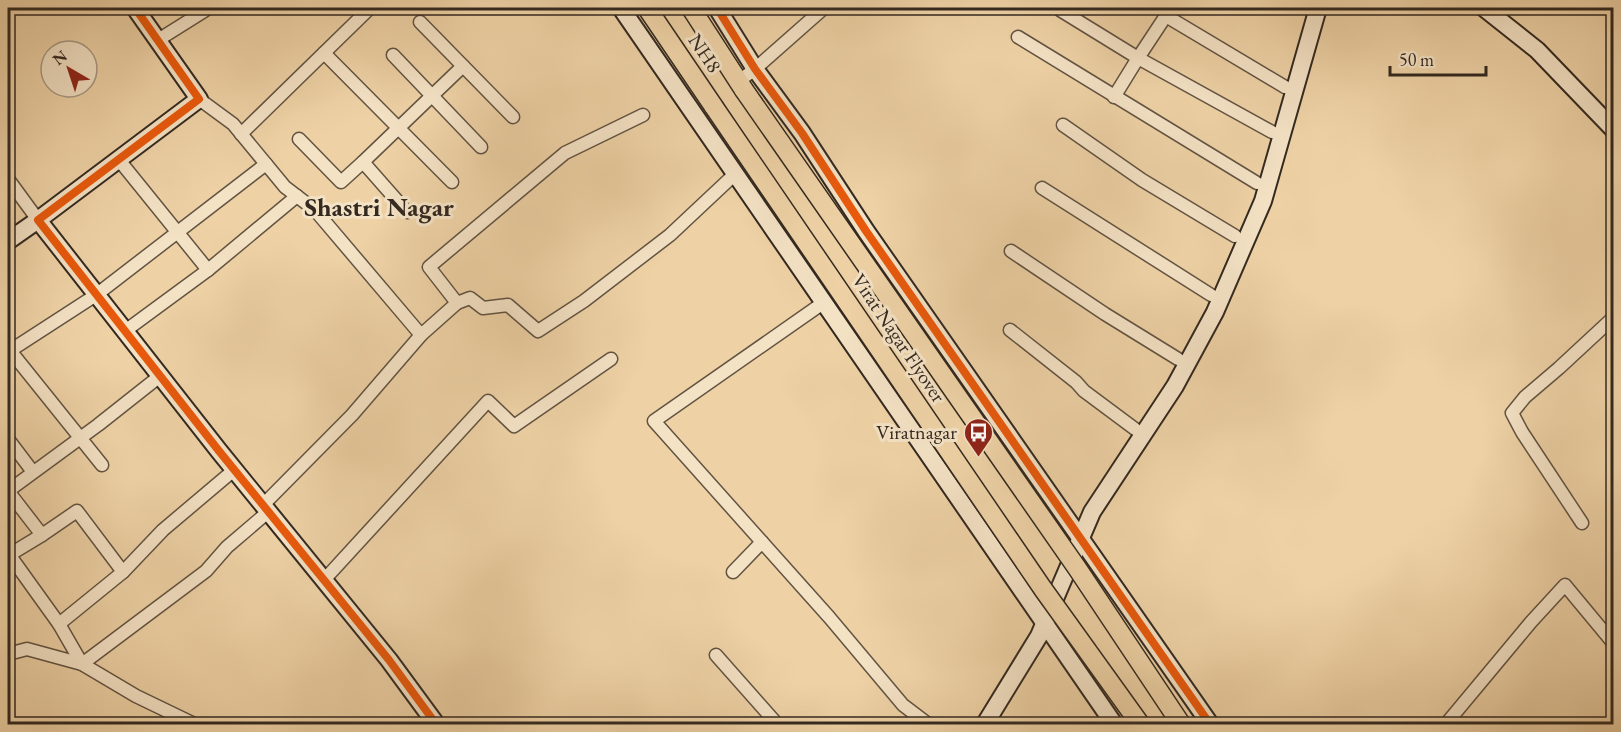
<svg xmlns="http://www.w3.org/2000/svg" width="1621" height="732" font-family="'EB Garamond',serif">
  <rect width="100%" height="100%" fill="#eed2a6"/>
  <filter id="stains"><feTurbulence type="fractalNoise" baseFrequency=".00333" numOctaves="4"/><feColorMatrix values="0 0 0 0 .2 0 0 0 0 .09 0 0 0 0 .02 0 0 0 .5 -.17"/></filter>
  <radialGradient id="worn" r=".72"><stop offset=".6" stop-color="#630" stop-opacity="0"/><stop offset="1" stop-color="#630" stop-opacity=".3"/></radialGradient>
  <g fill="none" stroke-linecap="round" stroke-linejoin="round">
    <defs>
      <g id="street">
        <polyline points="1171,8 1138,58 1272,132"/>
        <polyline points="1060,10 1138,58 1114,97"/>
        <polyline points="1166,16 1285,87"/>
        <polyline points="420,22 513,117"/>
        <polyline points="1018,37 1257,183"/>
        <polyline points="158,40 209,8"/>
        <polyline points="324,53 452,182"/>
        <polyline points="393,55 481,147"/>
        <polyline points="739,81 755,69 824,8"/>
        <polyline points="199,99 233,124 285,187 315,210 421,335 352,415 263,505"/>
        <polyline points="1063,125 1142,180 1235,236"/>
        <polyline points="241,134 370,8"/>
        <polyline points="299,139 341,182 363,162 407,212"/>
        <polyline points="119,160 208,270"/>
        <polyline points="363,162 463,66"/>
        <polyline points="8,179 38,220"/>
        <polyline points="1042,188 1211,295"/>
        <polyline points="1011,251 1105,314 1178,359"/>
        <polyline points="457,303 470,298 483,308 508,305 538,331 584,301 670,235 735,174"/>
        <polyline points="1010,330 1076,382 1084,391 1135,429"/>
        <polyline points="125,331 208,270 297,196"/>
        <polyline points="421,335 457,303 429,267 565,153 643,115"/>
        <polyline points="8,348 102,465"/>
        <polyline points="8,352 96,295 266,164"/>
        <polyline points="8,439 33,472"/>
        <polyline points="8,491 98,425 160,376"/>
        <polyline points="8,491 42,535 77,511 123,572"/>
        <polyline points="1582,523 1522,432 1512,413 1525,397 1559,368 1614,317"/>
        <polyline points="762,542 654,421 823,303"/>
        <polyline points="8,553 59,624 82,664 136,696 194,724"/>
        <polyline points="9,555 42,535"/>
        <polyline points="733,572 762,542 829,617 903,705 928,724"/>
        <polyline points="324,580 488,401 514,426 611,359"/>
        <polyline points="59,624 123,572 163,530 234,470"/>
        <polyline points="8,654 27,649 82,664 206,571 227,547 268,512"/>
        <polyline points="716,655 777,724"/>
        <polyline points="1446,724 1531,622 1565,585 1614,644"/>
      </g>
      <g id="secondary">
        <polyline points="135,8 199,99 38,220 219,451 389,660 436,724"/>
        <polyline points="621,8 1114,724"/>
        <polyline points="717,8 755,69 802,133 866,231 1210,724"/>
        <polyline points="1484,8 1537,50 1614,130"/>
        <polyline points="8,241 38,220"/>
        <polyline points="985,724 1039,636 1092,512 1175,386 1215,312 1263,201 1318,8"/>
      </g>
      <g id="primary">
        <polyline points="647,8 714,107"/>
        <polyline points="691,8 744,90"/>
      </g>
    </defs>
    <!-- street casing -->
    <use href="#street" stroke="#625342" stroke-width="15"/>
    <!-- secondary casing -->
    <use href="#secondary" stroke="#332920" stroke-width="20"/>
    <!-- primary casing -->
    <use href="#primary" stroke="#332920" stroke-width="21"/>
    <!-- street -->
    <use href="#street" stroke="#f4e2c5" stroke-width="12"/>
    <!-- secondary -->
    <use href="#secondary" stroke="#f4e2c5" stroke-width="16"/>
    <!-- primary -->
    <use href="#primary" stroke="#eed2a6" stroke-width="18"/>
    <defs>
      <g id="primary-bridge">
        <polyline points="744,90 1077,568 1181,724"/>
        <polyline points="714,107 1043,589 1140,724"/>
      </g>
    </defs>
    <!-- primary-bridge casing -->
    <use href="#primary-bridge" stroke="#332920" stroke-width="21" stroke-linecap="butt"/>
    <!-- primary-bridge -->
    <use href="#primary-bridge" stroke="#eed2a6" stroke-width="18"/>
    <defs>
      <g id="cycleway">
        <polyline points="135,8 199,99 38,220 219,451 389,660 436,724"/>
        <polyline points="717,8 755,69 802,133 866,231 1210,724"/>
      </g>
    </defs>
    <!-- cycleway casing -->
    <use href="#cycleway" stroke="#f4e2c5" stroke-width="11"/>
    <!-- cycleway -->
    <use href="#cycleway" stroke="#e8590c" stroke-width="8"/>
  </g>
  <!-- icons -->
  <defs>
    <symbol id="bus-pin" viewBox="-11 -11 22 30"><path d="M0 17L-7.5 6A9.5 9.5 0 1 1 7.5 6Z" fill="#8f2418" stroke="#f4e2c5"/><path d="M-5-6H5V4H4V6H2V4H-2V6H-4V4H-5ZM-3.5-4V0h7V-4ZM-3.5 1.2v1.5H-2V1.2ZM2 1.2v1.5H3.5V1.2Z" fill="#fff"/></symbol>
  </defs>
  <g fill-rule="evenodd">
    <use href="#bus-pin" x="962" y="416" width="33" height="45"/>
  </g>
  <g text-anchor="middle" stroke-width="6" stroke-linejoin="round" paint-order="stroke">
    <!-- street labels -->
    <g font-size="20" fill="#332920" stroke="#f4e2c5">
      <text transform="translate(705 53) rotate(56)" y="7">NH8</text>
      <text transform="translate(899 338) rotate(56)" y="7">Virat Nagar Flyover</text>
    </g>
    <!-- poi labels -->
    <g font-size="20" fill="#332920" stroke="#f4e2c5" text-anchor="end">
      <text x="957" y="439">Viratnagar</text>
    </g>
    <!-- district labels -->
    <g font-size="26" font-weight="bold" fill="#332920" stroke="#f4e2c5">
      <text x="379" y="216">Shastri Nagar</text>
    </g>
  </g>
  <!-- margin -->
  <rect width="1621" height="732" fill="none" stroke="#eed2a6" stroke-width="30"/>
  <rect x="9" y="9" width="1603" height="714" fill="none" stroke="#332920" stroke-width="3"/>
  <rect x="15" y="15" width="1591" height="702" fill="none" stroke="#332920" stroke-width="1.5"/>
  <!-- north arrow -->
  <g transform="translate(69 69) rotate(321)"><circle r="28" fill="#f4e2c5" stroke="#a79883" stroke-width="1.5"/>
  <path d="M0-4.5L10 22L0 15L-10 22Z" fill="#8f2418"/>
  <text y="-9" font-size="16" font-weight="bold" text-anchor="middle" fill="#332920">N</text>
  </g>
  <!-- scale -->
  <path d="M1390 66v9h96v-9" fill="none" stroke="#332920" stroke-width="3"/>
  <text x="1399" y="66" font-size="18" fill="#332920" stroke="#f4e2c5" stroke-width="4.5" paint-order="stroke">50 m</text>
  <rect width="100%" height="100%" filter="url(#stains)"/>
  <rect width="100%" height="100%" fill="url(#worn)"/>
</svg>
